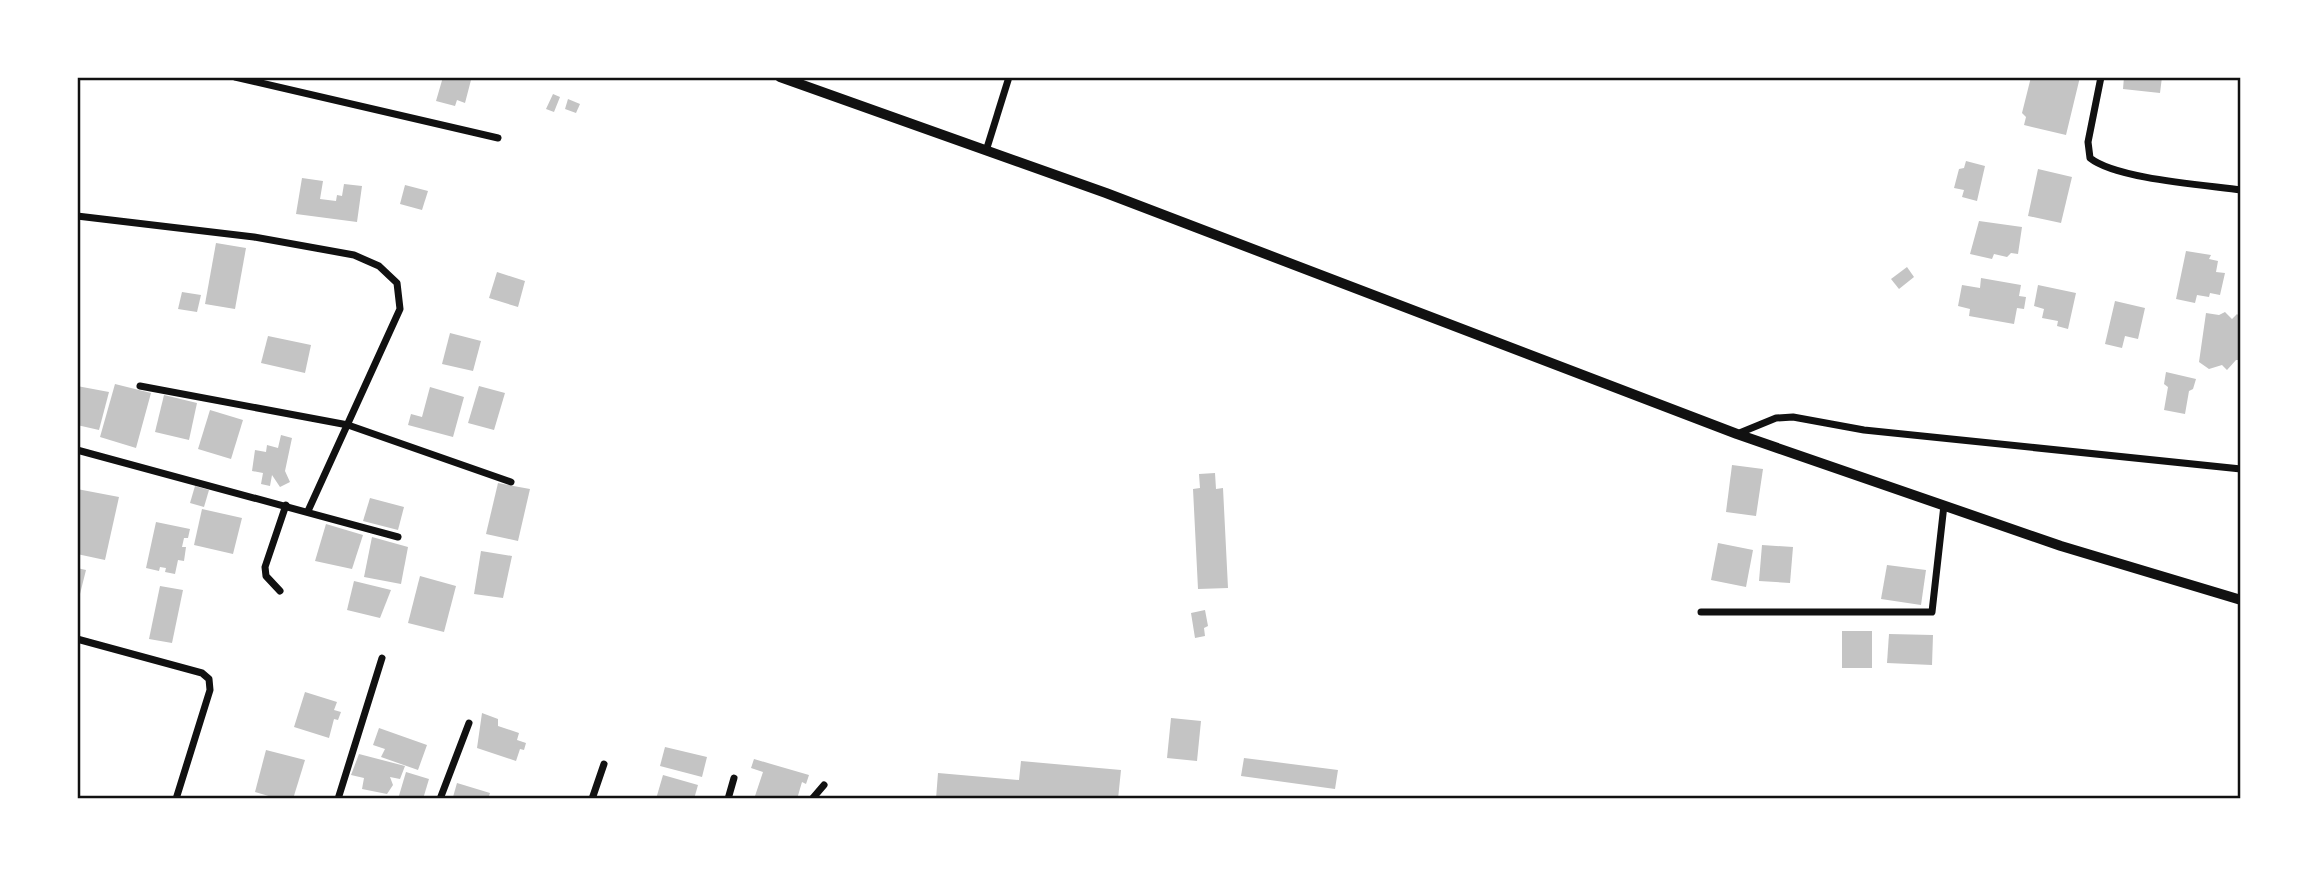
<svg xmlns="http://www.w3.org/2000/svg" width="2318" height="876" font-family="Commissioner,sans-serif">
  <rect width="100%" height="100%" fill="#fff"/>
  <!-- building -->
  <g fill="#c4c4c4">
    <polygon points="443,77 471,80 465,103 457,100 455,106 436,101"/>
    <polygon points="2031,77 2080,77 2066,135 2024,125 2026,117 2022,113"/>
    <polygon points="2124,77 2162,77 2160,93 2123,89"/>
    <polygon points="553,94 560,97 554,112 546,109"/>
    <polygon points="568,99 580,104 576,113 565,109"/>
    <polygon points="1966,161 1985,166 1977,201 1962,197 1964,190 1954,188 1959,169 1964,168"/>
    <polygon points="2038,169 2072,177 2061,223 2028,216"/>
    <polygon points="302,178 323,181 320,199 336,201 337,195 342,196 344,184 362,186 357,222 296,214"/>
    <polygon points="405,185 428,191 422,210 400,204"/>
    <polygon points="1979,221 2022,227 2018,254 2011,253 2007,257 1994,254 1992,259 1970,254"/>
    <polygon points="216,243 246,248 235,309 205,304"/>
    <polygon points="2186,251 2211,255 2209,259 2218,261 2216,272 2225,273 2220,295 2210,293 2209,297 2197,295 2195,303 2176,299"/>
    <polygon points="1907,267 1914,277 1899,289 1891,279"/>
    <polygon points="497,272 525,281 518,307 489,298"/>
    <polygon points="1981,278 2021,285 2019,296 2026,297 2024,309 2017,308 2014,324 1969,316 1970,309 1958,306 1962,285 1980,288"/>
    <polygon points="2038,285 2076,293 2068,329 2057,326 2058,321 2042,318 2044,309 2034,306"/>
    <polygon points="182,292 201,295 197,312 178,309"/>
    <polygon points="2115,301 2145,308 2138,339 2125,336 2122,348 2105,344"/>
    <polygon points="2225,312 2232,319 2237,314 2241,318 2241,360 2236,360 2227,370 2222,365 2209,369 2199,362 2206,313 2219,315"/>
    <polygon points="450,333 481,341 473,371 442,364"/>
    <polygon points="268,336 311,345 305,373 261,363"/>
    <polygon points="2166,372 2196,379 2193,389 2189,391 2185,414 2164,410 2168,387 2164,384"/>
    <polygon points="115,384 151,393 136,448 100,437"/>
    <polygon points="77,386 109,392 99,430 77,425"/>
    <polygon points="479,386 505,393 494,430 468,423"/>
    <polygon points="430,387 464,397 453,437 408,425 411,414 422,417"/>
    <polygon points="164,395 197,403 189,440 155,432"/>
    <polygon points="210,410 243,420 231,459 198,449"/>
    <polygon points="281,435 292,438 285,471 290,482 280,487 272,475 270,486 261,484 263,473 252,471 255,450 266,452 267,445 278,448"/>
    <polygon points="1732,465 1763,469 1756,516 1726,512"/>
    <polygon points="1215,473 1216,489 1223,488 1228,588 1198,589 1193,489 1200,488 1199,474"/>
    <polygon points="498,483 530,489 518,541 486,534"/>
    <polygon points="195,486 209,490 204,507 190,503"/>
    <polygon points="77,489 119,497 105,560 77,554"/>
    <polygon points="370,498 404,507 398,530 363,521"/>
    <polygon points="202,509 242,518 233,554 194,545"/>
    <polygon points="156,522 190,529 188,538 184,538 182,547 186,547 184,561 178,560 175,574 165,572 166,568 160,567 159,571 146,568"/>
    <polygon points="326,524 363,535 352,569 315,561"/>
    <polygon points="372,537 408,547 401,584 364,577"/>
    <polygon points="1718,543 1753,550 1746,587 1711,580"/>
    <polygon points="1762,545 1793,547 1790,583 1759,581"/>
    <polygon points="481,551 512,556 503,598 474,594"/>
    <polygon points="1887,565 1926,570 1921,605 1881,599"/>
    <polygon points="77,568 86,570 78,602 77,602"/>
    <polygon points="420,576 456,586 444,632 408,623"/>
    <polygon points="354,581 391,590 380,618 347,610"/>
    <polygon points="160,586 183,590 172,643 149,639"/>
    <polygon points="1205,610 1208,626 1204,628 1205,636 1195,638 1191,613"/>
    <rect x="1842" y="631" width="30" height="37"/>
    <polygon points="1889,634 1933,635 1932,665 1887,663"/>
    <polygon points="305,692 337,702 334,710 341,712 338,720 334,719 329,738 294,727"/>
    <polygon points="482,713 498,719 498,726 519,733 517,740 526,743 524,750 520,749 516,761 477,748"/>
    <polygon points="1171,718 1201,721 1197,761 1167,758"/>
    <polygon points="379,728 427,745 418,770 381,757 385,749 373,745"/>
    <polygon points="665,747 707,757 702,777 660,766"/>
    <polygon points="266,750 305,760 293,799 279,799 255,792"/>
    <polygon points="359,754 405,766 400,779 390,777 393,785 387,794 362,789 364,778 351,775"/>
    <polygon points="1244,758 1338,770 1335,789 1241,776"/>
    <polygon points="754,759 809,775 806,784 802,782 797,799 755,796 763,772 751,768"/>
    <polygon points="1021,761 1121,770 1118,799 936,799 938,773 1019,780"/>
    <polygon points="406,772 429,779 423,799 398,799"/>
    <polygon points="663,775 698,785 694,799 656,799"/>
    <polygon points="457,783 490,793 488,799 453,797"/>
  </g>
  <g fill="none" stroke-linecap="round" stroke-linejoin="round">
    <!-- minor -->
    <g stroke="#111" stroke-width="7">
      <polyline points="235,77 498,138"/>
      <path d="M2101,77L2088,142L2090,158C2116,179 2205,185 2241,190"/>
      <polyline points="986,151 1009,77"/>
      <polyline points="77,216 254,237 354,255 379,266 397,283 400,309 308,511"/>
      <polyline points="140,386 348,425 511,482"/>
      <polyline points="1737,434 1776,418 1793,417 1864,430 2241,469"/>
      <polyline points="77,450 398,537"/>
      <polyline points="280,591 266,576 265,567 286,505"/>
      <polyline points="1701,612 1932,612 1944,505"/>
      <polyline points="77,639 202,673 209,679 210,690 176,799"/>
      <polyline points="338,799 382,658"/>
      <polyline points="440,799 469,723"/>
      <polyline points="592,799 604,764"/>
      <polyline points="728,799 734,778"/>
      <polyline points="812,799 824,785"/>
    </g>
    <!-- tertiary -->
    <polyline stroke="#111" stroke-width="10" points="780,77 1106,193 1737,434 2061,546 2241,600"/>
  </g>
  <!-- border -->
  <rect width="2318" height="876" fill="none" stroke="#ffffff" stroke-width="158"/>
  <rect x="79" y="79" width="2160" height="718" fill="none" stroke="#111" stroke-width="2.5"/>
</svg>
